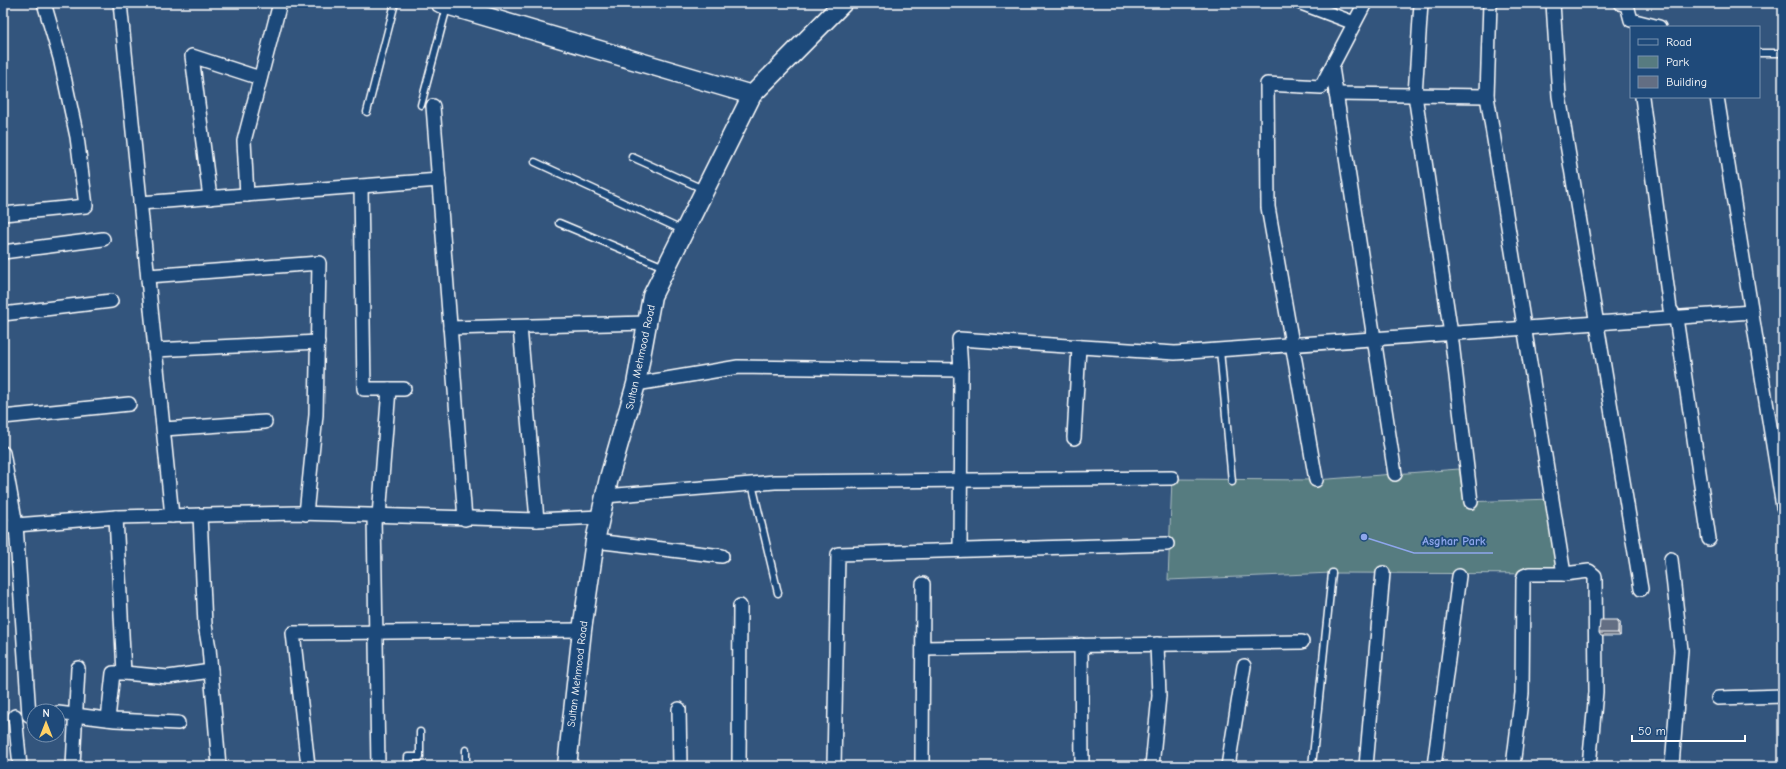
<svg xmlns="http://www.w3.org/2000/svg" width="1786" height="769" font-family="'Comic Neue',sans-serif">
  <rect width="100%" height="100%" fill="#33557d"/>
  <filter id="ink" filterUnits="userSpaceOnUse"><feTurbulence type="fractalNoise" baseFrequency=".025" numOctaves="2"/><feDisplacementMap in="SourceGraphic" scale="8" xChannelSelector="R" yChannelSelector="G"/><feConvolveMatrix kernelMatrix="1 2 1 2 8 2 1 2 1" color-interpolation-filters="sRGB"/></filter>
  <g filter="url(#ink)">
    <!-- green -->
    <polygon fill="#577b80" stroke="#abbdc0" points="1459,469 1464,502 1552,499 1564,574 1332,573 1168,580 1172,479 1316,480"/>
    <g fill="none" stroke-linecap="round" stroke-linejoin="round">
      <defs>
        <g id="lane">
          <polyline points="1759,53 1783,53"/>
          <polyline points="421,105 447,7"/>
          <polyline points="367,112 395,3"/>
          <polyline points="632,157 703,189"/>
          <polyline points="535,162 682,230"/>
          <polyline points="559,223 664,267"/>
          <polyline points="1220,350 1232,482"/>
          <polyline points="752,484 778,593"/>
          <polyline points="408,766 408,757 420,757 420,732"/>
          <polyline points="466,766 466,750"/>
          <polyline points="1312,766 1332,573"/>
        </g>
        <g id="street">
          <polyline points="120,3 172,516"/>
          <polyline points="1301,3 1354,23"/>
          <polyline points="1421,3 1415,95 1451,334 1471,502"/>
          <polyline points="1553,3 1559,96 1641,589"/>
          <polyline points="1620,3 1627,5 1631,20 1659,27"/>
          <polyline points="1332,67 1395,474"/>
          <polyline points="1336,94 1487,96 1490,3"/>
          <polyline points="1487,96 1564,574 1529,574 1524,576 1523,580 1522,693 1513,766"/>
          <polyline points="1642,97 1670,309 1676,318 1709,539"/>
          <polyline points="1717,97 1783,507"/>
          <polyline points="433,106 465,519"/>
          <polyline points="361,186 364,389 404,389"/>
          <polyline points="247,195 244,141 280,3"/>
          <polyline points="210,198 192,56 260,78"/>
          <polyline points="140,203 439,180"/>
          <polyline points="3,214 86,206 77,137 60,58 44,3"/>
          <polyline points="3,252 103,239"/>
          <polyline points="148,276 319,263 316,415 306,514"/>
          <polyline points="3,314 111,301"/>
          <polyline points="520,327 537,520"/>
          <polyline points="450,328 647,323"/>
          <polyline points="155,350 318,342"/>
          <polyline points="636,384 738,367 961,370 959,339 1175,353 1752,312"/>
          <polyline points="3,417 129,404"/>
          <polyline points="164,429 265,422"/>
          <polyline points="1074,438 1079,347"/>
          <polyline points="3,453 16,525 29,715"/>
          <polyline points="1316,480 1268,207 1267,84 1321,87 1365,3"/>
          <polyline points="605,496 775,482 1172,478"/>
          <polyline points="200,515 205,625 209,648 219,766"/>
          <polyline points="374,516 378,766"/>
          <polyline points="379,516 389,389"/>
          <polyline points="3,528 16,525 116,517 298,513 537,520 600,517"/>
          <polyline points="595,541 722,556"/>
          <polyline points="960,550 961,370"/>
          <polyline points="1671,559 1681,650 1672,766"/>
          <polyline points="1564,574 1589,571 1595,576 1596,692 1589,766"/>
          <polyline points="1081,645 1082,766"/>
          <polyline points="923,648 1302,642"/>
          <polyline points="124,673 168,677 211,671"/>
          <polyline points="1718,698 1783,696"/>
          <polyline points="679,709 680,766"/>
          <polyline points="58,713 115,720 178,723"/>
          <polyline points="15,716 20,766"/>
          <polyline points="108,719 113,673 124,673 116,517"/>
          <polyline points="73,766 78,668"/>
          <polyline points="308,766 293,633 582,630"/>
          <polyline points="739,766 740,606"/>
          <polyline points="834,766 838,554 1167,544"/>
          <polyline points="922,766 923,584"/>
          <polyline points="1152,766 1159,696 1157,644"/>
          <polyline points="1228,766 1244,666"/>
          <polyline points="1366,766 1383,573"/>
          <polyline points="1434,766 1459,576"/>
        </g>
        <g id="secondary">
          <polyline points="440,3 752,95"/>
          <polyline points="567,766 582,630 595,541 609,478 636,384 652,296 752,95 843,3"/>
        </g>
      </defs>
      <!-- lane casing -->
      <use href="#lane" stroke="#fff" stroke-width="9"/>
      <!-- street casing -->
      <use href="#street" stroke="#fff" stroke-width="16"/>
      <!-- secondary casing -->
      <use href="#secondary" stroke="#fff" stroke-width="21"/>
      <!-- lane -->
      <use href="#lane" stroke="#1f4a7a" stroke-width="6"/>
      <!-- street -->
      <use href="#street" stroke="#1f4a7a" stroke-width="13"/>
      <!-- secondary -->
      <use href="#secondary" stroke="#1f4a7a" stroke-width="18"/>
    </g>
    <!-- wall -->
    <polygon fill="#555f71" stroke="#fff" points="1618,620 1620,623 1620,636 1601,636 1599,633"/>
    <!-- shaded-wall -->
    <polygon fill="#454d5c" stroke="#fff" points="1618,620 1620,623 1620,636 1618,633"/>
    <!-- building -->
    <polygon fill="#636e83" stroke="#fff" points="1600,620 1618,620 1618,633 1599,633"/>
  </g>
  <g text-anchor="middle" stroke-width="3.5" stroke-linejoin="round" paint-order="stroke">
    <!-- street labels -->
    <g font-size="11" fill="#fff" stroke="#1f4a7a">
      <text transform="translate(640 357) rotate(-78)" y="4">Sultan Mehmood Road</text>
      <text transform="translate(577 674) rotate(-83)" y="4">Sultan Mehmood Road</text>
    </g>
  </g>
  <!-- callouts -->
  <path fill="none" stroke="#8ea6ec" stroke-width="1.5" d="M1364 537L1414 553H1493"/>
  <circle fill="#8ea6ec" stroke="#1f4a7a" stroke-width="1.5" cx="1364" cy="537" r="4"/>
  <g font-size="12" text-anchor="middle" font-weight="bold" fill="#8ea6ec" stroke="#1f4a7a" stroke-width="3.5" stroke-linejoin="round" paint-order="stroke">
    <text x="1454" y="545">Asghar Park</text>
  </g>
  <!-- margin -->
  <rect width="1786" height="769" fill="none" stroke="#1f4a7a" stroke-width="16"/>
  <rect x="8" y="8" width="1770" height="753" fill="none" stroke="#fff" stroke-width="1.5" filter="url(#ink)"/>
  <!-- legend -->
  <rect x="1630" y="26" width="130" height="72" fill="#1f4a7a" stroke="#7992af"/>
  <rect x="1638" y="39" width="20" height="6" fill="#1f4a7a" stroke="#7992af"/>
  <text x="1666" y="46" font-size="12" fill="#ffffff">Road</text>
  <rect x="1638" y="56" width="20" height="12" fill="#577b80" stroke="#7992af"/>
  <text x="1666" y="66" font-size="12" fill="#ffffff">Park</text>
  <rect x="1638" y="76" width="20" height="12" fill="#636e83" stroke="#7992af"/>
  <text x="1666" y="86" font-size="12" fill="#ffffff">Building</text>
  <!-- north arrow -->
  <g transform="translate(46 723)"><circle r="19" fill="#1f4a7a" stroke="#7992af"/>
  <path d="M0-3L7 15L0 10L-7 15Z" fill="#ffd166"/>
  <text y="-6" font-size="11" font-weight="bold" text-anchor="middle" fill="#ffffff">N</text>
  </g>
  <!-- scale -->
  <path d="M1632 735v6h113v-6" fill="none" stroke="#ffffff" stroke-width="2"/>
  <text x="1638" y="735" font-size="12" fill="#ffffff" stroke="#1f4a7a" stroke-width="3" paint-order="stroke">50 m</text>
</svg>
